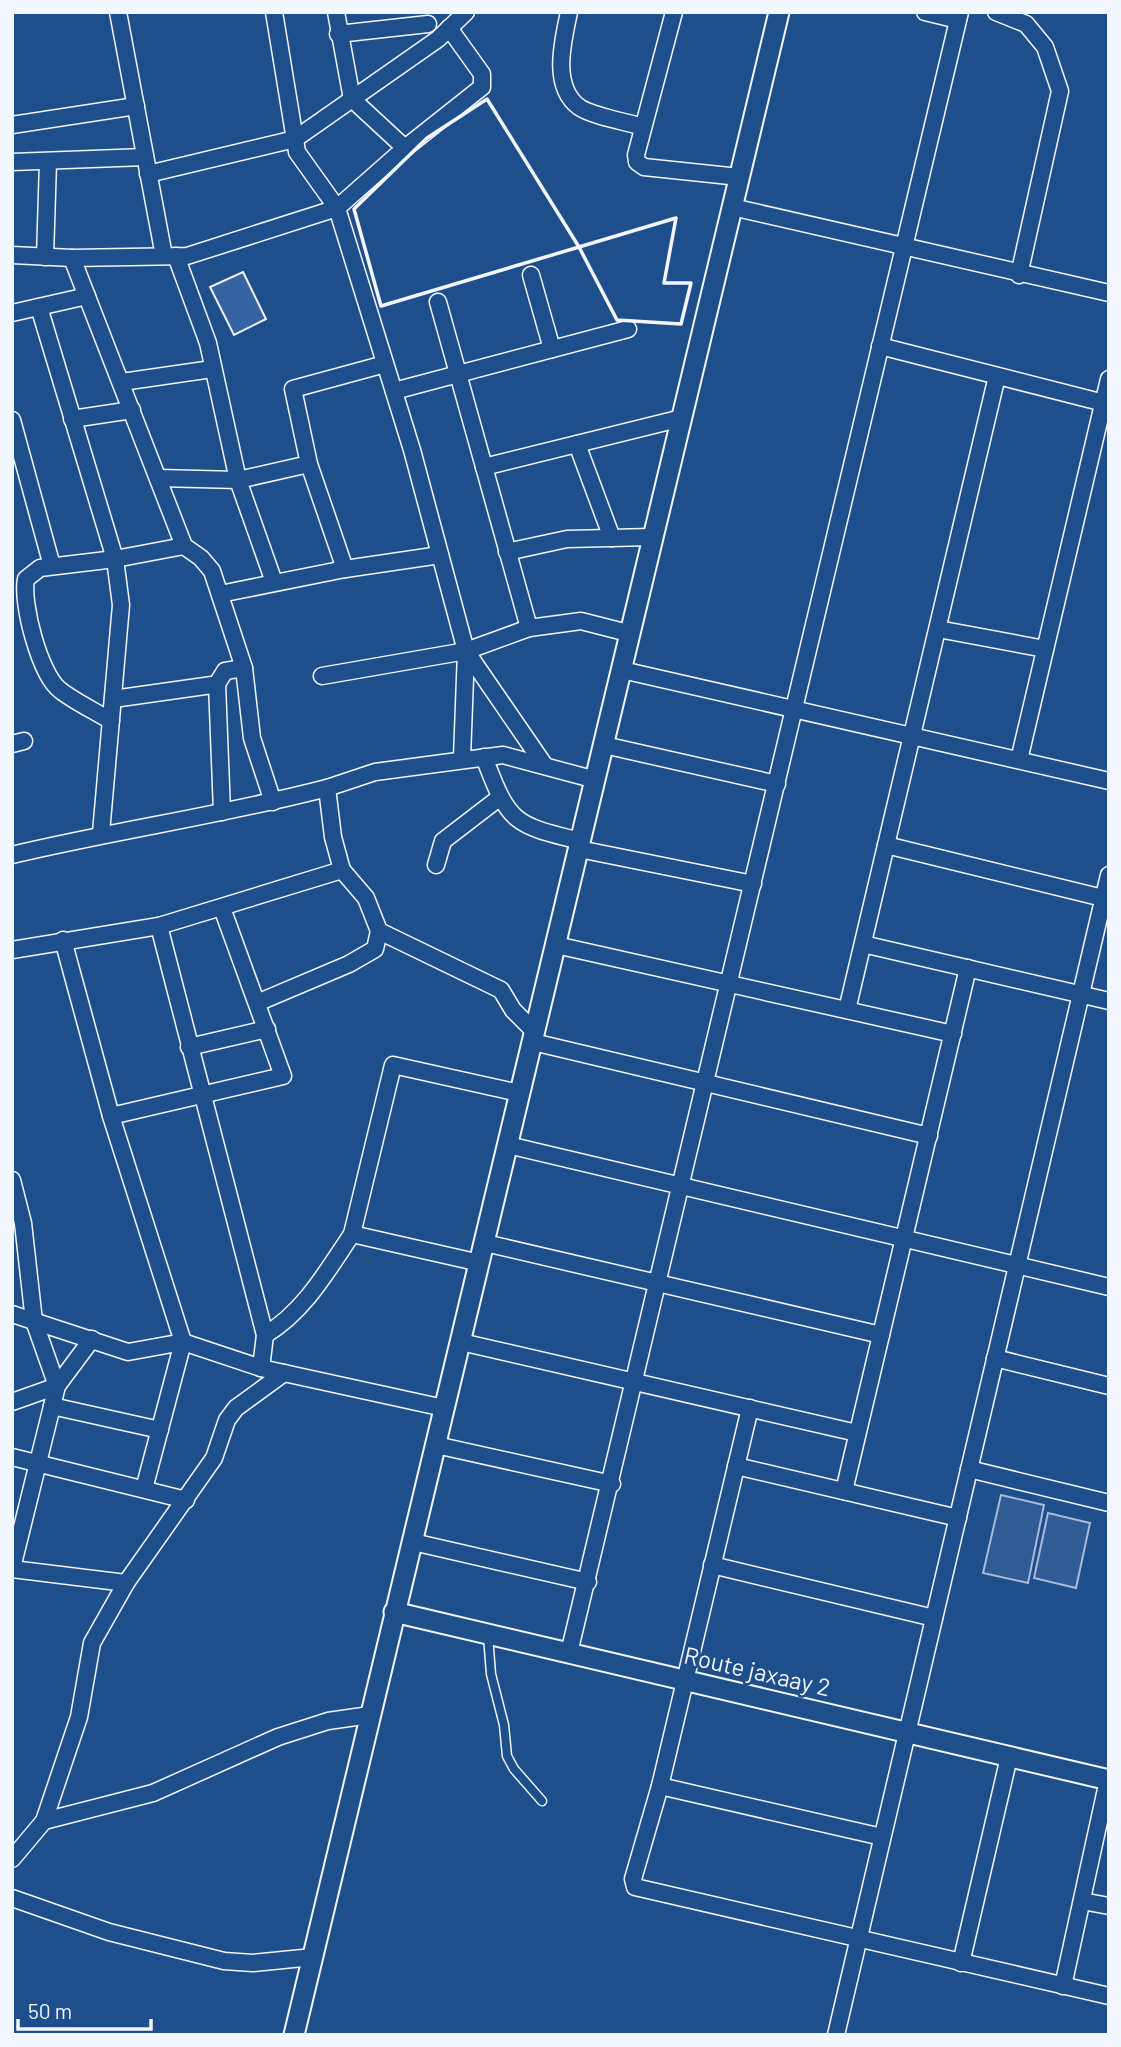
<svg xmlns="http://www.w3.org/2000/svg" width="1121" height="2047" font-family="Barlow,sans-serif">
  <rect width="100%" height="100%" fill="#1f4e8c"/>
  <!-- green -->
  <g fill="#305b95" stroke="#a8bbd7" stroke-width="2">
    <polygon points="1001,1495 1044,1505 1028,1583 983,1573"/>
    <polygon points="1048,1513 1090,1523 1076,1588 1034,1578"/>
  </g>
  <!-- building -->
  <polygon fill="#3563a3" stroke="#f2f6ff" stroke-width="2" points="243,272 266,319 234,335 210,287"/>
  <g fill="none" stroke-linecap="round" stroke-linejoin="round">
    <defs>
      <polyline id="service" points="488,1636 491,1674 504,1725 507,1756 514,1769 542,1801"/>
      <g id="minor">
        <polyline points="118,12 164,256"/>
        <polyline points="274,12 297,152 337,208 412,450 466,651 462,758"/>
        <polyline points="336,12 352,99 405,148"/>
        <path d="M569,12C563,41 551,86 579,107C592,116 627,122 643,127"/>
        <polyline points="674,12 636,155 637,162 644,167 739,177"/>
        <polyline points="925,12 958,20"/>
        <polyline points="996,12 1026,24 1045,47 1060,91 1019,275"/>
        <polyline points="338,34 428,24"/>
        <polyline points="12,125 136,106"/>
        <polyline points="12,162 145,157"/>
        <polyline points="148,174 295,139 438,39 466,12"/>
        <polyline points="732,207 1109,293"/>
        <polyline points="12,255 72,258 187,256 337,208 405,148 482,87 482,74 449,28"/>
        <polyline points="176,256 208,343 238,480 274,582"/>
        <polyline points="45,257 48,162"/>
        <polyline points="72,258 184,546 201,558 212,571 244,668 252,738 273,802"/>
        <polyline points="531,275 552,349"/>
        <polyline points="438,302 529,628"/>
        <polyline points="39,307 115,559 121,605 101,833"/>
        <polyline points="12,313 87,296"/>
        <polyline points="880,346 1104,403"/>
        <polyline points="122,382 212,369"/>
        <polyline points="394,391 628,329"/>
        <polyline points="72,419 132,410"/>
        <polyline points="12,420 52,566"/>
        <polyline points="577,444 612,538"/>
        <polyline points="484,467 682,418"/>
        <polyline points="158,478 238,480 309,464"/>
        <polyline points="507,552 567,539 652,537"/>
        <polyline points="345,569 309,464 293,389 385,364"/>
        <polyline points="220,594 345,569 440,555"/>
        <polyline points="938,629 1045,649"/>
        <polyline points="466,651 545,766"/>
        <polyline points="622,670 1109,781"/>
        <polyline points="322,676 466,651 529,628 581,621 628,633"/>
        <polyline points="217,684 222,812"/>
        <polyline points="113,699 212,685 217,684 225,671 244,668"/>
        <path d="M111,721C95,711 75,702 60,690C40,675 21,603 26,579L40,568L115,559L184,546"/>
        <polyline points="12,744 24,741"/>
        <polyline points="604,745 777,784"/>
        <path d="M484,757C509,823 513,825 581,841"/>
        <polyline points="1019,760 1109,379"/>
        <polyline points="327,788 375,772 503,755 596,780"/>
        <polyline points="886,845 1103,898"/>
        <polyline points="579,849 753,884"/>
        <path d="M12,855C117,830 224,815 327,788L333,837L342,870L366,898L379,931L501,990L513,1010L535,1032"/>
        <polyline points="436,865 443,841 499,798"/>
        <polyline points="159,926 265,1335 261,1368"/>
        <polyline points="63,940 111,1116 183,1342 144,1489"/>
        <polyline points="863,944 1109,1001"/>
        <polyline points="556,945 953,1034"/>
        <polyline points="12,950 159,926 342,870"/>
        <polyline points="257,1003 349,964 375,949 379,931"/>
        <polyline points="847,1010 997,376"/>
        <polyline points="533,1042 929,1136"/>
        <polyline points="189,1047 267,1029"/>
        <polyline points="111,1116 283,1076 222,908"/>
        <polyline points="508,1145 1109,1287"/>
        <polyline points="12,1180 23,1223 34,1321 57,1386 12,1568"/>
        <polyline points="352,1234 393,1065 519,1093"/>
        <polyline points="485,1243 881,1335"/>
        <polyline points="12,1314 128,1352 183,1342 261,1368 444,1408"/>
        <path d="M265,1335C304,1312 327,1271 352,1234L480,1263"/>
        <polyline points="461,1342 857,1433"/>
        <polyline points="995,1358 1109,1386"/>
        <polyline points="12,1402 57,1386 92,1339"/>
        <polyline points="52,1406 160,1430"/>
        <polyline points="750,1408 660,1786 633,1879 635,1887 1109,1996"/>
        <polyline points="436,1445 612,1484"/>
        <polyline points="12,1457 186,1500"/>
        <polyline points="736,1466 958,1518"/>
        <polyline points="969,1469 1109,1503"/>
        <polyline points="844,1491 968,968"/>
        <polyline points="413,1542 588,1582"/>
        <polyline points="712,1565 934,1618"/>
        <polyline points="12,1569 126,1583"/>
        <polyline points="569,1653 960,12"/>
        <polyline points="660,1786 882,1837"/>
        <polyline points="44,1821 79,1717 92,1643 126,1583 214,1458 227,1420 236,1408 284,1373"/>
        <polyline points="12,1859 44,1821 153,1793 278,1737 328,1721 370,1715"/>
        <polyline points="12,1898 109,1932 224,1961 253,1963 313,1957"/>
        <polyline points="1082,1901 1109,1906"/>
        <polyline points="961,1963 1009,1757"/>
        <polyline points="1063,1986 1108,1780"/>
        <polyline points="836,2035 1109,875"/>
      </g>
      <g id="tertiary">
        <polyline points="394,1612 1109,1780"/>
        <polyline points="294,2035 779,12"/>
      </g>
    </defs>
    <!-- service casing -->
    <use href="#service" stroke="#f2f6ff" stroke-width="11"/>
    <!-- minor casing -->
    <use href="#minor" stroke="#f2f6ff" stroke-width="19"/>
    <!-- tertiary casing -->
    <use href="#tertiary" stroke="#f2f6ff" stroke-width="23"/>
    <!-- service -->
    <use href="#service" stroke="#1f4e8c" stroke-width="8"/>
    <!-- minor -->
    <use href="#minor" stroke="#1f4e8c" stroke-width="16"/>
    <!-- tertiary -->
    <use href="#tertiary" stroke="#1f4e8c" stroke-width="19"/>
    <!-- wall -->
    <g stroke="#f2f6ff" stroke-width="3.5">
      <polygon points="487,99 579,247 381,306 354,209 427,138"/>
      <polygon points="676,218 664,283 691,283 681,324 617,320 579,247"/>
    </g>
  </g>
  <g text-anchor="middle" stroke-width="5" stroke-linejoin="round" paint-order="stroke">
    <!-- street labels -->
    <g font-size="24" fill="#f2f6ff" stroke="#1f4e8c">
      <text transform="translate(757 1672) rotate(13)" y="8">Route jaxaay 2</text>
    </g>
  </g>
  <!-- border -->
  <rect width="1121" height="2047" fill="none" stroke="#f2f6ff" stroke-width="28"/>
  <!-- scale -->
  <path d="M18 2019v10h133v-10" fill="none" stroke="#f2f6ff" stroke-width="3.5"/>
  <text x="28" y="2019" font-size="21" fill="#f2f6ff" stroke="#1f4e8c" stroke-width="5" paint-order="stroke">50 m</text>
</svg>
